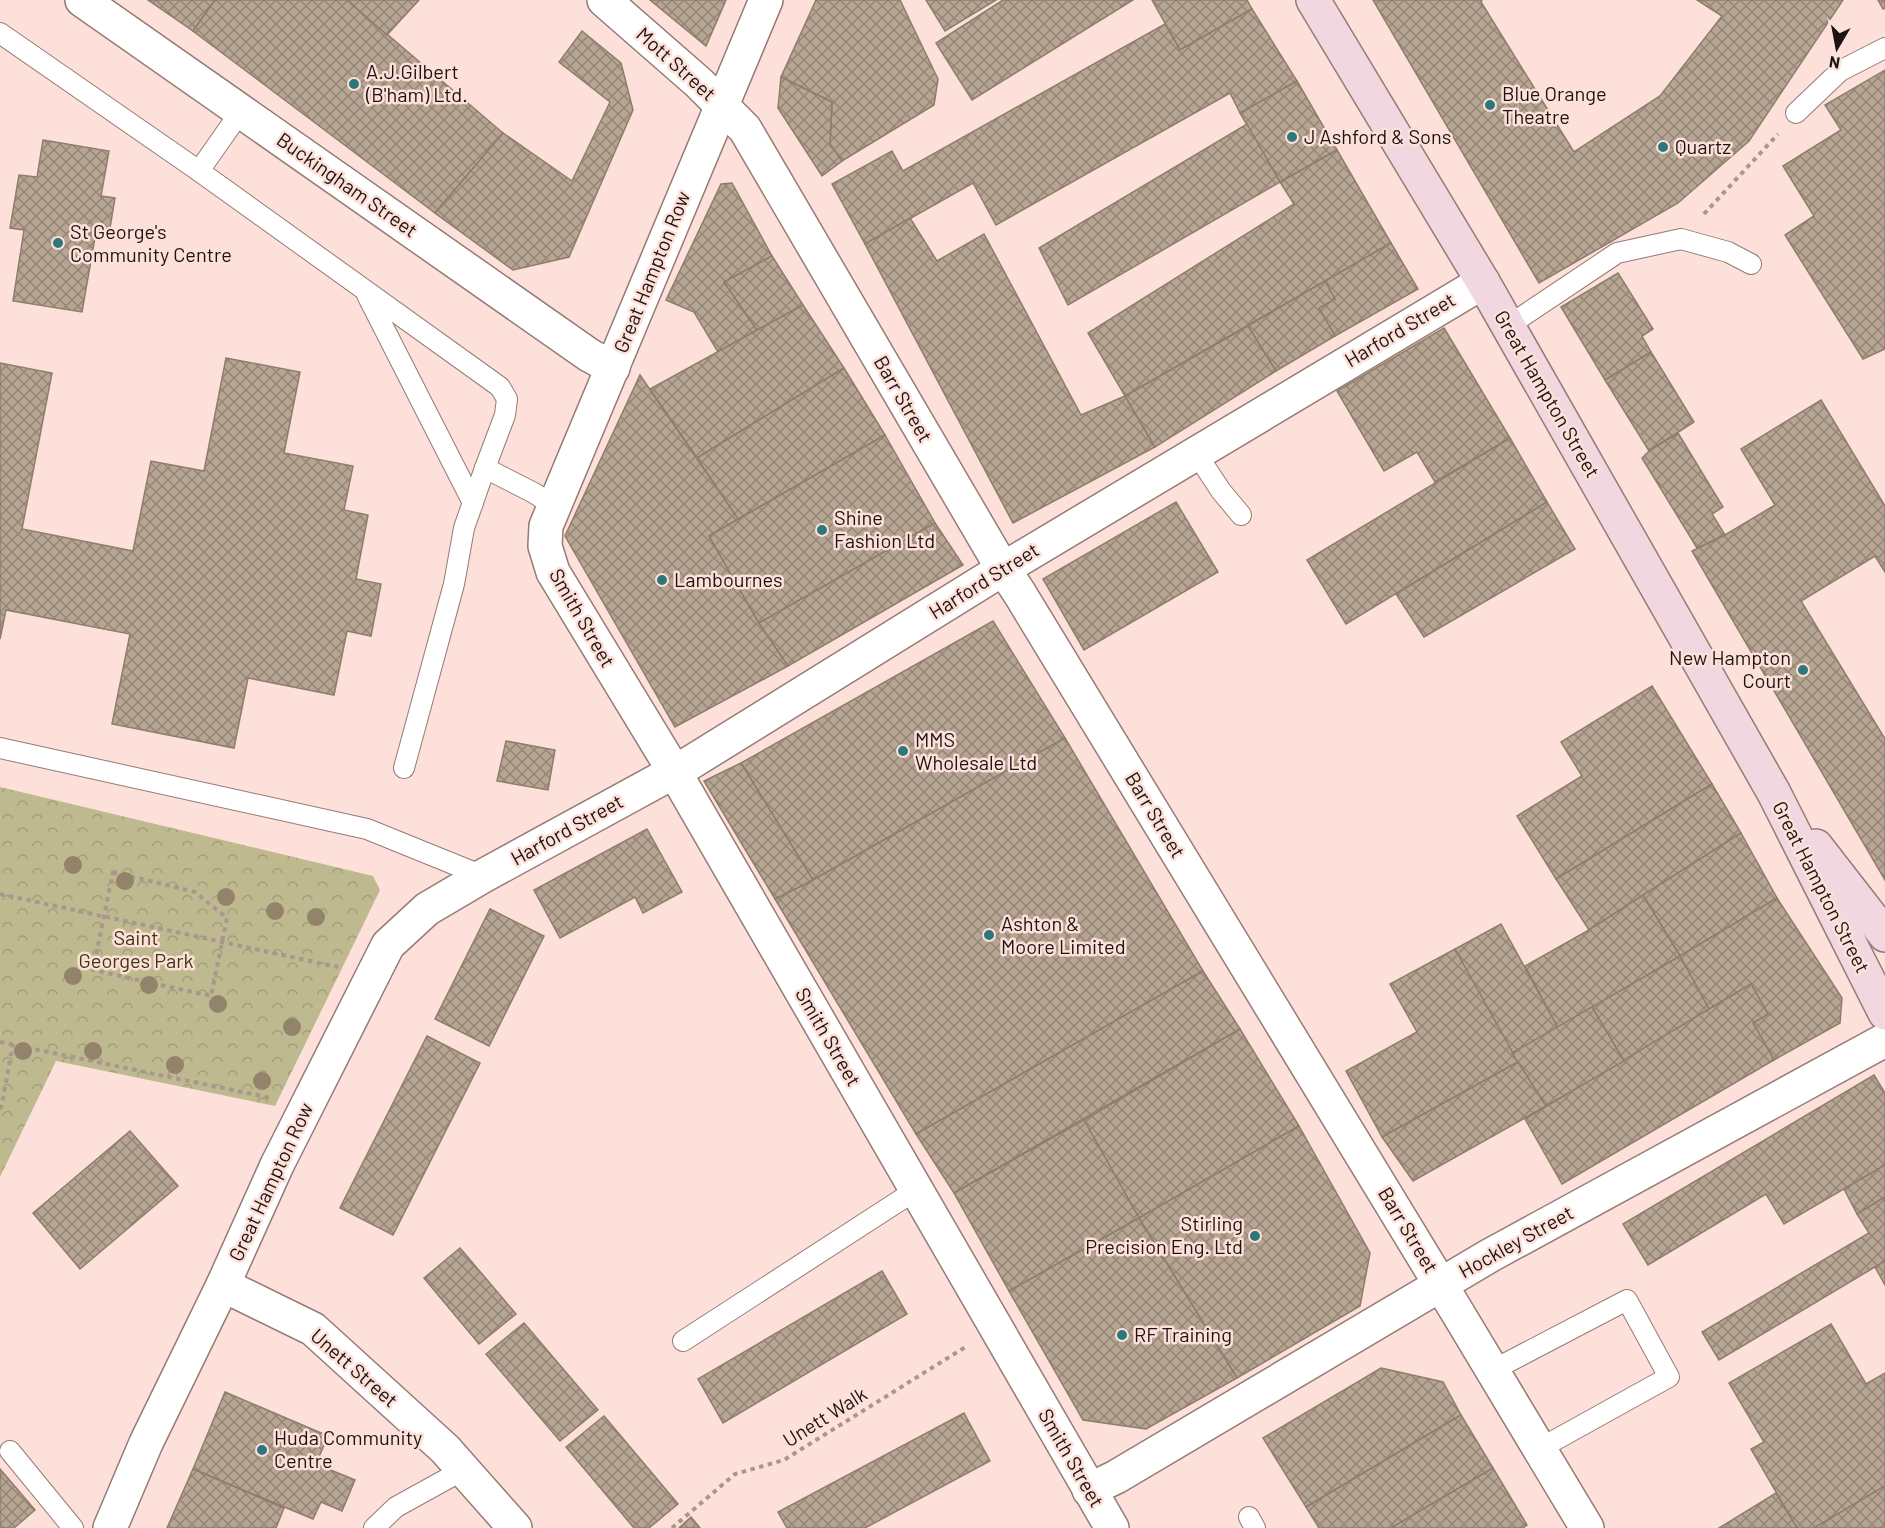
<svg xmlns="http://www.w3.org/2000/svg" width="1885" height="1528" font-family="Barlow,sans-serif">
  <defs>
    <pattern id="park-crowns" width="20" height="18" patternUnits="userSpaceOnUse" patternTransform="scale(1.5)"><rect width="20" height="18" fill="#beb98e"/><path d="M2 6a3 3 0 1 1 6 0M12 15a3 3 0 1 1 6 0" fill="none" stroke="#a39e79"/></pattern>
    <pattern id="building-cross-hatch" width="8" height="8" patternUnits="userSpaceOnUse" patternTransform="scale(1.5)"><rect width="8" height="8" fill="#b7a593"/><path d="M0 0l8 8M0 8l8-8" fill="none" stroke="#948577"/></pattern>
  </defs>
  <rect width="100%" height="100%" fill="#fde0d9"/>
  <!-- park -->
  <polygon fill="url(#park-crowns)" points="0,787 373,876 380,890 275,1106 56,1061 0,1177"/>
  <!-- building -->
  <g fill="url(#building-cross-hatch)" stroke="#8e7d6b" stroke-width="1.5">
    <polygon points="148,0 215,0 193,31"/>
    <polygon points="215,0 347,0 503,133 435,213 193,31"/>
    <polygon points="347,0 419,0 387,35"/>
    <polygon points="650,0 726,0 706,46"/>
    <polygon points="816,0 900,0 938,79 934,105 842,161 830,144 832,102 781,77"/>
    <polygon points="926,0 996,0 945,31"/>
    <polygon points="1003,0 1133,0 972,100 936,43"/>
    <polygon points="1152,0 1247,0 1252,9 1180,50"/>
    <polygon points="1373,0 1482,0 1481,2 1574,152 1660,96 1722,16 1697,0 1843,0 1749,141 1678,203 1539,283"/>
    <polygon points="1878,0 1885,0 1885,8 1883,9"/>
    <polygon points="1252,9 1297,81 1240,113 1230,93 996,225 973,183 865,244 832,184 892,151 903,171 1165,24 1180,50"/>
    <polygon points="582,31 621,63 633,110 569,257 513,270 435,213 503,133 572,181 610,102 559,62"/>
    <polygon points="1885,70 1885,349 1863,359 1785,235 1814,216 1783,166 1841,130 1825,105"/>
    <polygon points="781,77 832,102 830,144 842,161 822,176 778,108"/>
    <polygon points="1297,81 1337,150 1280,182 1240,113"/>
    <polygon points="1247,124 1280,182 1068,305 1039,248"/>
    <polygon points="43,140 109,151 101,196 115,198 109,234 96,232 82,312 13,301 24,230 10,228 19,175 37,177"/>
    <polygon points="1337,150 1391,243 1125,396 1088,333 1294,204 1280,182"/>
    <polygon points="732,183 772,256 724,282 757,330 718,352 694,312 666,300 721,184"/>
    <polygon points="910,218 937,261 984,234 1081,415 1125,396 1155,447 1013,523 865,244"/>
    <polygon points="1391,243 1418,289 1335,336 1319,308 1335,299 1325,281"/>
    <polygon points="772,256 803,305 757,330 724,282"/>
    <polygon points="1618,273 1653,329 1642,336 1651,352 1605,380 1561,307"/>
    <polygon points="1325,281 1335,299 1319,308 1335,336 1276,371 1248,326"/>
    <polygon points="803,305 844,368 697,458 650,389"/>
    <polygon points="1248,326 1276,371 1155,447 1125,396"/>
    <polygon points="1444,328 1510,438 1435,482 1417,452 1384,471 1337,391"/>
    <polygon points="1651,352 1694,422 1649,451 1605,380"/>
    <polygon points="226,358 300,372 284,453 353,466 344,510 368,515 356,579 381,584 371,636 347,631 334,695 248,678 234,748 112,724 130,634 6,610 0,639 0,363 52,373 22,529 133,551 151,461 204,471"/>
    <polygon points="844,368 885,435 738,519 697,458"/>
    <polygon points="640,375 738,519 709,536 759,623 788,666 675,727 565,536"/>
    <polygon points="1821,400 1885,506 1885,572 1875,556 1801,601 1885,739 1885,880 1692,551 1725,535 1775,505 1741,449"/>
    <polygon points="1678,433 1723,507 1712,514 1725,535 1697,548 1642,458 1649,451"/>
    <polygon points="885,435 935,523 759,623 709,536"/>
    <polygon points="1510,438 1547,502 1346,624 1307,560"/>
    <polygon points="1176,502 1218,572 1084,650 1043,579"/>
    <polygon points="1547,502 1575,549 1424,637 1396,594"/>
    <polygon points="935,523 963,565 788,666 759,623"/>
    <polygon points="993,621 1065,738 813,880 741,763"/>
    <polygon points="1652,686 1712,784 1556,879 1517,816 1582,776 1561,742"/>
    <polygon points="1065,738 1203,971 916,1134 775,899 813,880"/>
    <polygon points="506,741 555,750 548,790 497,781"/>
    <polygon points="741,763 813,880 775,899 704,781"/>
    <polygon points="1712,784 1741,833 1589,930 1556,879"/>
    <polygon points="647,829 682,892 643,913 635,897 560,938 534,890"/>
    <polygon points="1741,833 1777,898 1680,956 1643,895"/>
    <polygon points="1643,895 1680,956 1558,1028 1525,966 1589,930"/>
    <polygon points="1777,898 1842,998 1840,1023 1774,1060 1753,1023 1768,1014 1751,984 1709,1009 1680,956"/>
    <polygon points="490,909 544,936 489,1046 435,1019"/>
    <polygon points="1501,924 1558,1028 1512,1053 1455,949"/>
    <polygon points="1455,949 1518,1062 1382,1137 1346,1071 1417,1032 1390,984"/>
    <polygon points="1680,956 1709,1009 1624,1061 1592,1007"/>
    <polygon points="1203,971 1240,1029 954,1193 916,1134"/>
    <polygon points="1751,984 1768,1014 1753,1023 1774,1060 1562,1184 1525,1119"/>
    <polygon points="1592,1007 1624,1061 1546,1106 1512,1053"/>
    <polygon points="1240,1029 1299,1126 1139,1218 1084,1120"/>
    <polygon points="427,1036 480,1063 393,1235 340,1208"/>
    <polygon points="1518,1062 1546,1106 1413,1181 1382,1137"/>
    <polygon points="1874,1075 1885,1093 1885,1165 1784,1224 1766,1194 1648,1265 1623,1224"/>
    <polygon points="1084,1120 1139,1218 1009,1291 954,1193"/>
    <polygon points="1299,1126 1370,1253 1360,1306 1237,1378 1139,1218"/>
    <polygon points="130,1131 178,1186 80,1269 33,1213"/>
    <polygon points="1885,1165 1885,1197 1857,1214 1844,1189"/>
    <polygon points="1885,1197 1885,1261 1719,1360 1702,1332 1869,1233 1857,1214"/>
    <polygon points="1139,1218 1237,1378 1146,1429 1083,1420 1009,1291"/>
    <polygon points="460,1248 516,1314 479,1344 424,1278"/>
    <polygon points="1885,1261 1885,1285 1875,1267"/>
    <polygon points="882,1271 907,1314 723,1423 698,1379"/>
    <polygon points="524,1323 598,1410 560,1441 486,1354"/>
    <polygon points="1831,1324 1866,1384 1885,1373 1885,1486 1814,1528 1797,1528 1751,1449 1764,1442 1729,1383"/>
    <polygon points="1381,1368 1443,1382 1461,1415 1306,1507 1263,1438"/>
    <polygon points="225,1392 328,1436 316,1464 355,1480 342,1511 321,1502 313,1519 193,1469"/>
    <polygon points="964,1413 990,1461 865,1528 787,1528 778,1512"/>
    <polygon points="1461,1415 1493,1468 1391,1528 1319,1528 1306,1507"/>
    <polygon points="604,1416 678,1504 649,1528 634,1528 566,1447"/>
    <polygon points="1493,1468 1527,1525 1523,1528 1391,1528"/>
    <polygon points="0,1469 35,1510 14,1528 0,1528"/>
    <polygon points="193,1469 284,1508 276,1528 167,1528"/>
    <polygon points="1885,1486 1885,1528 1814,1528"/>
    <polygon points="1776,1493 1797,1528 1719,1528"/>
    <polygon points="691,1517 700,1528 679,1528"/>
  </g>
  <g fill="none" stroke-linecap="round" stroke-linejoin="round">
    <defs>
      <g id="lane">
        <polyline points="0,33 199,171 500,387 507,399 505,415 485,468"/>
        <polyline points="1796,113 1840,71 1885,48"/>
        <polyline points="199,171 241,111"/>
        <polyline points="367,295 473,503"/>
        <polyline points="1508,326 1617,253 1681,239 1728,252 1751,264"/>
        <polyline points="1196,453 1221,491 1241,515"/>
        <polyline points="0,748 367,829 483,876"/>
        <polyline points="404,768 454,584 464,528 485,468 534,493 554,506"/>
        <polyline points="683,1341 916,1190"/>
        <polyline points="1493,1370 1627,1300 1669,1377 1539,1449"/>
        <polyline points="10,1451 73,1528"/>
        <polyline points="1249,1517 1255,1528"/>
        <polyline points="374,1528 396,1507 463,1470"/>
      </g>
      <g id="street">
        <polyline points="82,0 589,355 613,368"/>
        <polyline points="604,0 699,83 745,129 994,554 1020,594 1456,1310 1587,1528"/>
        <polyline points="766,0 546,526 545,546 553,572 674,771 1112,1528"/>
        <polyline points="223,1285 313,1329 445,1449 515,1528"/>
        <polyline points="1089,1490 1116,1477 1489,1256 1885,1040"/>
        <polyline points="110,1528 146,1443 223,1285 277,1165 388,945 427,909 483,876 690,763 1003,569 1483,282"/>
      </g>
      <g id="secondary">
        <polyline points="1313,0 1483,282 1774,793 1885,1013"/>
        <polyline points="1816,846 1885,935"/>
      </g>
    </defs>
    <!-- lane casing -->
    <use href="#lane" stroke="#957b75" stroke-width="22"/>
    <!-- street casing -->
    <use href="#street" stroke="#957b75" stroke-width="36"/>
    <!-- secondary casing -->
    <use href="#secondary" stroke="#957b75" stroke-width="36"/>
    <!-- path -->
    <g stroke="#aa958f" stroke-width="4" stroke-dasharray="4.5 4.5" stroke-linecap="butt">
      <polyline points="1704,214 1778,134"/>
      <polygon points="113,872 195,892 227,918 211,996 93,970"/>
      <polyline points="0,894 338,967"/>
      <polyline points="0,1042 271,1098"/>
      <polyline points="0,1109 2,1104 13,1044"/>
      <polyline points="672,1528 735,1474 784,1460 967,1346"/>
    </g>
    <!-- lane -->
    <use href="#lane" stroke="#fff" stroke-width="20"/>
    <!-- street -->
    <use href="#street" stroke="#fff" stroke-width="33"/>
    <!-- secondary -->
    <use href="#secondary" stroke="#f1d7e0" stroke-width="33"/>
  </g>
  <!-- trees -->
  <g fill="#93836a">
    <circle cx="73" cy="865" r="9"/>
    <circle cx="125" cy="881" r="9"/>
    <circle cx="226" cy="897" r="9"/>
    <circle cx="275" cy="911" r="9"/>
    <circle cx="316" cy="917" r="9"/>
    <circle cx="73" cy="976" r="9"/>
    <circle cx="149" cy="985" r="9"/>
    <circle cx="218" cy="1004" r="9"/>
    <circle cx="292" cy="1027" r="9"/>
    <circle cx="23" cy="1051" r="9"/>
    <circle cx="93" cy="1051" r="9"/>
    <circle cx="175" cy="1065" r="9"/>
    <circle cx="262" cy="1081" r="9"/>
  </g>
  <!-- markers -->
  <g fill="#2d767c" stroke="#fde0d9" stroke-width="2">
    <circle cx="354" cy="84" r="6"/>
    <circle cx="1490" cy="105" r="6"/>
    <circle cx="1292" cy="137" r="6"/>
    <circle cx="1663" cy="147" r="6"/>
    <circle cx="58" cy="243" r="6"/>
    <circle cx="822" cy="530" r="6"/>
    <circle cx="662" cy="580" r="6"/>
    <circle cx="1803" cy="670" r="6"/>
    <circle cx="903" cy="751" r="6"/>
    <circle cx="989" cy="935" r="6"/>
    <circle cx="1255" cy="1236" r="6"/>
    <circle cx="1122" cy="1335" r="6"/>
    <circle cx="262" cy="1450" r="6"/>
  </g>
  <g text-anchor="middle" stroke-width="5" stroke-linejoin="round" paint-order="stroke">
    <!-- street labels -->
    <g font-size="20" fill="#1d1411" stroke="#fde0d9">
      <text transform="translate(676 64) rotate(42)" y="7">Mott Street</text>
      <text transform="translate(347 185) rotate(35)" y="7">Buckingham Street</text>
      <text transform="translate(652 272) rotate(-68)" y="7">Great Hampton Row</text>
      <text transform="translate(1400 330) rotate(-31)" y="7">Harford Street</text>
      <text transform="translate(1547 394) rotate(60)" y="7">Great Hampton Street</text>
      <text transform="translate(903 399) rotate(60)" y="7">Barr Street</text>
      <text transform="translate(984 581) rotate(-32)" y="7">Harford Street</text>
      <text transform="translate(582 618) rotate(60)" y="7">Smith Street</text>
      <text transform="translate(1155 815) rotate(59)" y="7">Barr Street</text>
      <text transform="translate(567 830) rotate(-29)" y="7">Harford Street</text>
      <text transform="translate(1821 887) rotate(63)" y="7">Great Hampton Street</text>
      <text transform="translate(828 1037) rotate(60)" y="7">Smith Street</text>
      <text transform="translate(271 1182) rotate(-65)" y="7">Great Hampton Row</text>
      <text transform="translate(1408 1230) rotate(59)" y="7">Barr Street</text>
      <text transform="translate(1516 1242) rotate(-29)" y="7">Hockley Street</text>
      <text transform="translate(354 1368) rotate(41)" y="7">Unett Street</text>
      <text transform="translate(825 1417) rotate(-32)" y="7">Unett Walk</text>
      <text transform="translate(1071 1458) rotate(60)" y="7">Smith Street</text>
    </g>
    <!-- poi labels -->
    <g font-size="20" fill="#1d1411" stroke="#fde0d9" text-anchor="start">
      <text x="366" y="79">A.J.Gilbert<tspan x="366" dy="23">(B'ham) Ltd.</tspan></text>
      <text x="1502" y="101">Blue Orange<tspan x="1502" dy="23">Theatre</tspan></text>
      <text x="1304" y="144">J Ashford &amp; Sons</text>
      <text x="1675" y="154">Quartz</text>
      <text x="70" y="239">St George's<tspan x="70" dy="23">Community Centre</tspan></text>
      <text x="834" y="525">Shine<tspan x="834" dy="23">Fashion Ltd</tspan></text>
      <text x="674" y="587">Lambournes</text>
      <text x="1791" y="665" text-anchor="end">New Hampton<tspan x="1791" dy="23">Court</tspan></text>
      <text x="915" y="747">MMS<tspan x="915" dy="23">Wholesale Ltd</tspan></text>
      <text x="1001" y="931">Ashton &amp;<tspan x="1001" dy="23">Moore Limited</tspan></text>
      <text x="1243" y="1231" text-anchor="end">Stirling<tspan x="1243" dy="23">Precision Eng. Ltd</tspan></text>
      <text x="1134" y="1342">RF Training</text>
      <text x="274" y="1445">Huda Community<tspan x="274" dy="23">Centre</tspan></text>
    </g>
    <!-- park labels -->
    <g font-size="20" fill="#3c370f" stroke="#fde0d9">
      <text x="136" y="945">Saint<tspan x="136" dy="23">Georges Park</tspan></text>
    </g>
  </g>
  <!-- north arrow -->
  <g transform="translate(1837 48) rotate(190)" stroke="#fde0d9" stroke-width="4.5" paint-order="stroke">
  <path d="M0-4.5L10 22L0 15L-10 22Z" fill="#1d1411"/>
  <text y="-9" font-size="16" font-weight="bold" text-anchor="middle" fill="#1d1411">N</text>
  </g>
</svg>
